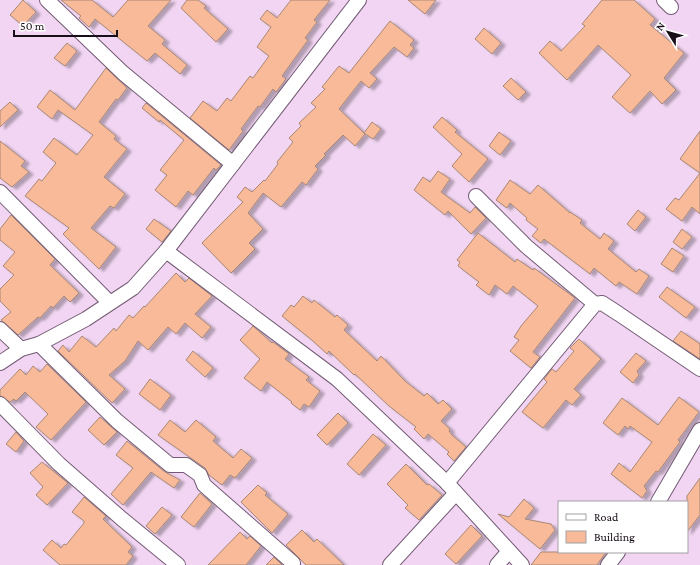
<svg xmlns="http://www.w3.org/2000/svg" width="700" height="565" font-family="'Crimson Pro',serif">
  <defs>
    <filter id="shadow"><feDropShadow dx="4.5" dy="2.5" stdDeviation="1" flood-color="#0004"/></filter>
  </defs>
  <rect width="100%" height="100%" fill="#f1d5f2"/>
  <!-- building -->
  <g fill="#f8ba99" stroke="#a98775" filter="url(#shadow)">
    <polygon points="23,0 36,12 23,26 10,15"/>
    <polygon points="61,0 92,0 113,17 128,0 171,0 148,26 165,40 162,44 187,65 180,74 155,53 147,61 95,19 89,27 79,18 81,16"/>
    <polygon points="187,0 198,0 206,6 204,8 228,29 216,42 181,8"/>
    <polygon points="291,0 330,0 314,20 317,22 305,38 308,40 282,76 286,79 276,92 273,89 260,107 258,106 241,129 243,131 229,150 190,118 203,101 217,111 227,98 231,101 250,76 253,78 269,56 257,47 271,27 260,19 267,10 277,18"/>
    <polygon points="408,0 436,0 425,14"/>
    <polygon points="602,0 634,0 655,19 650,25 684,53 664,78 676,90 662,104 650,91 630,113 612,97 631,75 598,45 567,80 539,53 550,41 561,51 585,26 582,24"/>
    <polygon points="390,21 414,40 410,45 414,48 407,57 394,47 370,73 377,79 369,88 361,81 339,109 364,133 372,122 381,129 373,139 364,133 365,134 355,146 343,135 324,154 326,155 315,166 318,169 306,185 302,182 281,207 263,193 248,213 263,229 249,243 255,249 231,273 202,243 243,202 237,197 245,187 252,192 264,180 265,181 278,164 277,162 293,142 289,138 301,126 299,123 316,107 311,103 325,89 322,87 339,66 349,73"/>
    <polygon points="484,28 501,43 492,54 475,39"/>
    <polygon points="67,43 77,51 65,66 54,58"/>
    <polygon points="106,68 127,88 118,100 116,99 99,122 116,136 114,139 127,149 104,177 125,194 114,208 110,206 91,228 116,247 99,269 63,234 69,228 25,196 39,179 42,181 56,163 43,152 54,138 77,155 93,135 58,110 52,119 37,107 50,90 75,110"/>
    <polygon points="511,78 526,92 518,100 503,86"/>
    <polygon points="10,102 18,110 0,127 0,111"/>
    <polygon points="146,103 221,165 216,170 214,168 193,195 188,191 176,207 155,190 167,175 160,170 184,140 160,120 159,122 142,108"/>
    <polygon points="442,117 457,130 455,132 488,159 469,182 452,166 462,154 433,127"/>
    <polygon points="700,131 700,214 692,207 682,221 666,209 675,198 679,200 700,173 680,159"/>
    <polygon points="499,132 511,141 500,155 489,146"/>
    <polygon points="0,141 25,161 21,166 29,172 12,187 0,178"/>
    <polygon points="438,171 450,179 441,192 470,213 475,207 486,218 471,234 448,211 445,215 414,190 423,177 430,182"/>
    <polygon points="510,180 530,194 538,185 570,213 570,212 582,220 580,223 600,239 604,233 614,241 608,249 636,272 639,269 649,276 637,294 619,282 616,286 594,268 590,274 544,239 541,243 532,236 538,229 526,220 527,218 510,203 507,208 496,200"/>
    <polygon points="638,210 646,217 635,231 627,224"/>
    <polygon points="11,215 55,259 50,265 79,293 70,302 64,296 53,308 51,306 40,318 38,317 18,335 1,320 11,312 0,301 0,289 14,275 3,266 15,252 0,240 0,229"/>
    <polygon points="154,219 171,231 162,242 146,229"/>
    <polygon points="682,229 692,237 682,249 673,242"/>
    <polygon points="478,233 515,262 517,259 533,270 534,268 575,298 533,352 540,357 531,368 510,351 519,340 514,337 521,326 538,306 513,286 507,294 495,285 489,295 476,285 479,282 458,266 460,262 457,260"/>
    <polygon points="672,248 684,256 673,272 661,264"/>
    <polygon points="176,273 185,282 189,278 212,296 195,314 211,327 202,338 185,323 176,334 168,327 148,350 138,341 125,361 109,375 125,389 112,403 58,351 63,345 69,352 82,336 96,347 114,328 116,331 129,315 133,318 144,306 145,307"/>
    <polygon points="667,287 695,307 686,318 659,297"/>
    <polygon points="303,296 312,303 314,300 335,317 337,315 348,325 344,330 377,361 381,356 405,381 424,396 427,393 438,404 443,400 452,409 441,421 450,429 449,431 452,435 466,447 454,461 447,454 449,452 428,434 424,439 414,429 416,427 389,406 355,374 354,375 329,351 327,354 313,341 282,316 291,305 294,307"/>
    <polygon points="253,326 272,343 273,342 289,354 285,359 309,377 306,380 320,391 309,407 304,404 300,410 291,403 292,402 267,382 261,391 244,378 260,359 240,340"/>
    <polygon points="681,331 700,344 700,359 673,341"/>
    <polygon points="579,339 601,359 574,389 581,395 572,405 566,400 543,428 522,412 547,382 544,379 552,369 556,372 574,351 570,348"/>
    <polygon points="193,351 213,368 205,377 186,360"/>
    <polygon points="636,353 646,361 637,371 639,375 633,383 620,372"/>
    <polygon points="47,364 86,402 51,440 36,427 48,414 25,392 16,401 14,399 10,402 0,396 0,390 20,369 26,375 33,366 40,372"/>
    <polygon points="150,379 171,395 160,410 139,394"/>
    <polygon points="679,397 699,412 678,440 680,442 658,472 656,471 644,486 647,491 642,498 611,474 619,463 630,472 652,442 630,426 628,429 625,426 618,435 603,423 622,398 658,425"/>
    <polygon points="338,413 348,423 327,445 317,435"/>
    <polygon points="100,417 117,432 104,445 88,430"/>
    <polygon points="170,420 185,432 196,420 216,437 213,441 233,458 241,449 252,458 235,478 230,475 222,485 209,475 205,468 158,435"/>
    <polygon points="16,432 24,441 16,452 6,444"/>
    <polygon points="373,434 386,445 359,475 347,464"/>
    <polygon points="127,441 165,472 180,480 174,488 151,472 123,505 111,494 133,468 116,455"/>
    <polygon points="42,462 68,483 47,505 36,495 43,487 30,473"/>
    <polygon points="406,464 427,485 429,484 442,495 419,520 405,508 408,505 387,484"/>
    <polygon points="700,478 700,515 687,532 687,496"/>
    <polygon points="258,485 267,493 265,495 288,514 272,533 241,502"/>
    <polygon points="200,493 212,504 194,527 181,517"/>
    <polygon points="84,497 106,516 103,519 132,547 128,552 133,556 126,565 60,565 43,550 52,540 61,548 64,544 66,545 84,523 84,521 72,512"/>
    <polygon points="524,499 534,508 525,519 551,524 555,530 540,549 498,514 509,517"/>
    <polygon points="162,507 172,515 155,534 146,526"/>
    <polygon points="471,525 482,536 456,564 445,554"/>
    <polygon points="302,530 314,542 317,539 344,565 306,565 286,545"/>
    <polygon points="240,532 247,539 250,536 261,546 246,565 208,565"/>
    <polygon points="541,552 606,552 597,565 531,565"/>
    <polygon points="274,557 282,565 266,565"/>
  </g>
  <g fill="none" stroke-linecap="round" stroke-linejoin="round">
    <defs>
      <g id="street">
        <polyline points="47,0 123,73 233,164"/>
        <polyline points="664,0 671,7"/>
        <polyline points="0,192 109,302"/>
        <polyline points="476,196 526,246 595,304"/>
        <polyline points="166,251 337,379 447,483 522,565"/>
        <polyline points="0,329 21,349"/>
        <polyline points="39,344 117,421 170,465 186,465 200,475 204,485 293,563"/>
        <polyline points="0,363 21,349 39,344 86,319 133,288 166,251 359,0"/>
        <polyline points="0,404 59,464 122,519 178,565"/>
        <polyline points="447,483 595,304 602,303 619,314 700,369"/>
        <polyline points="658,502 700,430"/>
        <polyline points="390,565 456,493"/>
        <polyline points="497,565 509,551"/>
        <polyline points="608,565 618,552"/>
      </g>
    </defs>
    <!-- street casing -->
    <use href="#street" stroke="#735b74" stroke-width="16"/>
    <!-- street -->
    <use href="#street" stroke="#fff" stroke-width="14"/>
  </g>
  <!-- legend -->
  <rect x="558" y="501" width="130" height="52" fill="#ffffff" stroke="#a39fa3"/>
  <rect x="566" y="514" width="20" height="6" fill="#ffffff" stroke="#a39fa3"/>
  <text x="594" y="521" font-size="12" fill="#180e18">Road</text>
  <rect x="566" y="531" width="20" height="12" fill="#f8ba99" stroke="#a39fa3"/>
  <text x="594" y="541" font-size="12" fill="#180e18">Building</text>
  <!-- north arrow -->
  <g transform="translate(668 32) rotate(307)" stroke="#ffffff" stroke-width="3" paint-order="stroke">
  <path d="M0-3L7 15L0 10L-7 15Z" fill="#180e18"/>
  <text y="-6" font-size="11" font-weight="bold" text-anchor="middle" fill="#180e18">N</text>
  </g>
  <!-- scale -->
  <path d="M14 30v6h103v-6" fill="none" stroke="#180e18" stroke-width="2"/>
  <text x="20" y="30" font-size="12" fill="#180e18" stroke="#ffffff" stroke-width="3" paint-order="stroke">50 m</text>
</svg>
